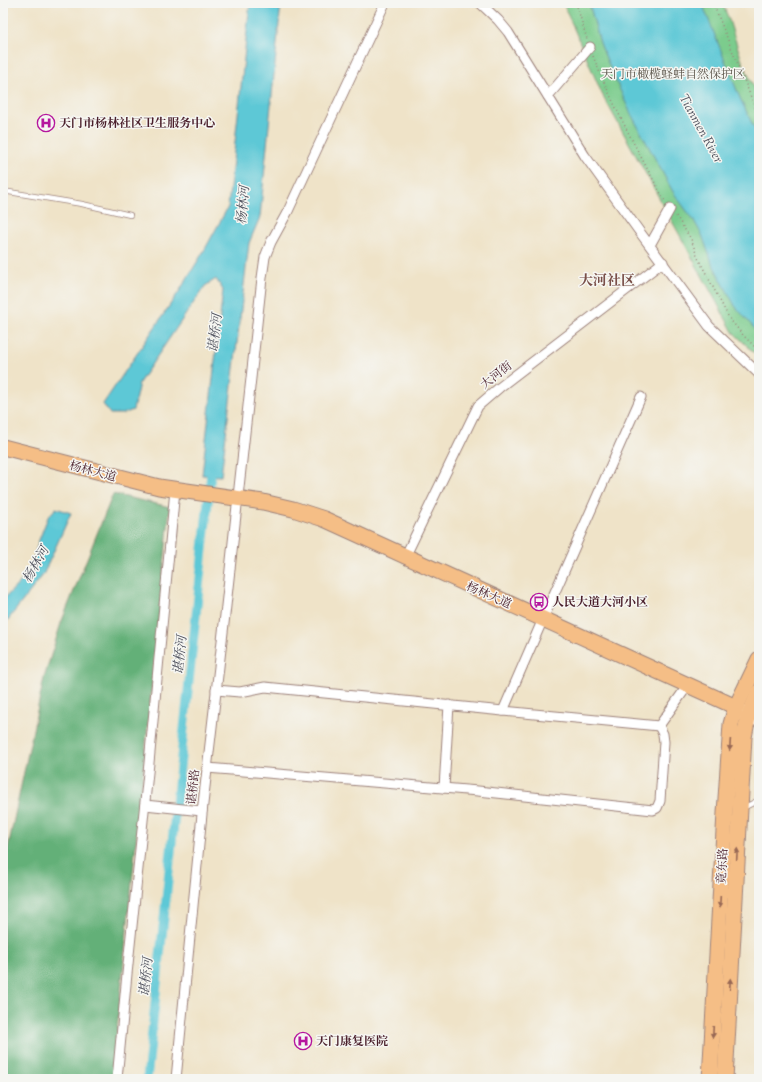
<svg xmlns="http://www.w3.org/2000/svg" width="762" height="1082" font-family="'Sorts Mill Goudy','Noto Serif SC',serif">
  <rect width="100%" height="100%" fill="#f6f6f2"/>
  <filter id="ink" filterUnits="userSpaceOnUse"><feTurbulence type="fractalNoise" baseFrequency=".025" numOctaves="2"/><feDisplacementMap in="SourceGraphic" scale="8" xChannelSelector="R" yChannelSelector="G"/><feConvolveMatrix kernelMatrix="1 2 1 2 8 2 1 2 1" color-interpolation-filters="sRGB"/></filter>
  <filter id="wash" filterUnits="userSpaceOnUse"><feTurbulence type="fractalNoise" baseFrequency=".012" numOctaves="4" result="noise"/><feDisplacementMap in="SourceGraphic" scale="16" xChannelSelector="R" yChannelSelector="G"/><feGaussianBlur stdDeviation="0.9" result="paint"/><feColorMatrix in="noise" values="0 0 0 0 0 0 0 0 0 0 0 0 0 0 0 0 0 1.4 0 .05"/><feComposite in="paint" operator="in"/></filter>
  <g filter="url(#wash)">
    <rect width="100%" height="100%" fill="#efe3c8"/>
    <!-- green -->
    <polygon fill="#7bcc8d" stroke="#62765c" points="563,3 722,3 728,17 742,61 759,99 759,358 733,332 602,94"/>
    <!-- forest -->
    <polygon fill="#64b078" stroke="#576852" points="113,494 170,507 112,1079 3,1079 3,871 44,678 61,623"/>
    <!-- water -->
    <g fill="#5dc8d6" stroke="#547480">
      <polygon points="250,3 281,3 260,217 249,243 221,476 202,475 223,290 216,279 205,286 139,383 133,410 123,414 110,414 103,404 180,290 205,249 228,207"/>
      <polygon points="589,3 702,3 740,98 759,138 759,334 735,306 712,263 702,235 694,221 673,192 630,112 610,68 600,43"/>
      <polygon points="56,508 71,513 43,575 3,626 3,600 29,573 39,540 48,517"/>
    </g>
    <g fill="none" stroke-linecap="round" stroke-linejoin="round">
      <!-- canal -->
      <polyline stroke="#5dc8d6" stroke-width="9" points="147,1079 212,464"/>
    </g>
  </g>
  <g filter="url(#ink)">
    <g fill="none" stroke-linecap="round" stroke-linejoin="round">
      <defs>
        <g id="service">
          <polyline points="3,191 82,204 130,215"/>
          <polyline points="3,340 4,333"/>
          <polyline points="743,808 759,800"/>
        </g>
        <g id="minor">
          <polyline points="480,3 498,20 508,32 585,156 639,231 709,326 759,374"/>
          <polyline points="548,96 590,47"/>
          <polyline points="650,245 670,209"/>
          <polyline points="641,397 543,619 503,711 659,726 688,685"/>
          <polyline points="405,557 478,406 500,387 663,262"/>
          <polyline points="216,690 240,692 265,687 503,711"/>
          <polyline points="207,768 478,791 653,810 657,808 660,801 664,742 663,734 659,726"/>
          <polyline points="444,788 449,705"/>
          <polyline points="145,805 202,811"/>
          <polyline points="117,1079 127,974 149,763 175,490"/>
          <polyline points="176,1079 203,804 225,615 262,278 265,257 271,242 288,211 385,3"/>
        </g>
        <polyline id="secondary" points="741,710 748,717 759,720"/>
        <g id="primary">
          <polyline points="3,447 159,487 263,502 293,509 324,519 736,707"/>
          <polyline points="710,1079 725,813 731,724 736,707 759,659"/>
          <polyline points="725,1079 744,737 748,717 759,692"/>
        </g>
      </defs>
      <!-- service casing -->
      <use href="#service" stroke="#9c817a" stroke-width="6"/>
      <!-- minor casing -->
      <use href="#minor" stroke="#9c817a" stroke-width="11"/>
      <!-- secondary casing -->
      <use href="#secondary" stroke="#9c817a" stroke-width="15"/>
      <!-- primary casing -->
      <use href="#primary" stroke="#9c817a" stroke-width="17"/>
      <!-- path -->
      <g stroke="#9c817a" stroke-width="1.5" stroke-dasharray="1 3" stroke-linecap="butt">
        <polyline points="576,3 587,39"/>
        <polyline points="713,3 759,117"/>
        <path d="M593,56C613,106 639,154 665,201"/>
        <polyline points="676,216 691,239 697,256 729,318 743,335 759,351"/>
      </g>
      <!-- service -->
      <use href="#service" stroke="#fff" stroke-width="4.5"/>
      <!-- minor -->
      <use href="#minor" stroke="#fff" stroke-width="9"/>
      <!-- secondary -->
      <use href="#secondary" stroke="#fbe5cf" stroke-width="13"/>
      <!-- primary -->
      <use href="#primary" stroke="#f5be86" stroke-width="15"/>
    </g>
    <!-- one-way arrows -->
    <defs><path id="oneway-solid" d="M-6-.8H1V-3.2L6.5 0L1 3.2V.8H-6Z"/></defs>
    <g fill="#976754">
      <use href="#oneway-solid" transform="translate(730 745) rotate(94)"/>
      <use href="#oneway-solid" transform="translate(737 854) rotate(-87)"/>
      <use href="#oneway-solid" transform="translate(720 902) rotate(93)"/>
      <use href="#oneway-solid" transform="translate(730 984) rotate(-87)"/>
      <use href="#oneway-solid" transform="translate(713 1032) rotate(93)"/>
    </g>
  </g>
  <!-- icons -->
  <defs>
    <symbol id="hospital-ring" viewBox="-11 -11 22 22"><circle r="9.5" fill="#f6f6f2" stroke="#b5179e" stroke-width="1.5"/><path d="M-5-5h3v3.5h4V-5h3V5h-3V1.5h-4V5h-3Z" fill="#b5179e"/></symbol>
    <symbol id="bus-ring" viewBox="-11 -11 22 22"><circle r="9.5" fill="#f6f6f2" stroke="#b5179e" stroke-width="1.5"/><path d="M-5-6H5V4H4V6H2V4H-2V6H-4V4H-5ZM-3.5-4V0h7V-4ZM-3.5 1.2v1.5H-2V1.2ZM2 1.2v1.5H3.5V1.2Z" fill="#b5179e"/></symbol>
  </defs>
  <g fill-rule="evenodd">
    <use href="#hospital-ring" x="36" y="113" width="20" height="20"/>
    <use href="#bus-ring" x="529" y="592" width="20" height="20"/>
    <use href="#hospital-ring" x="293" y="1031" width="20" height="20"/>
  </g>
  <g text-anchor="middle" stroke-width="3" stroke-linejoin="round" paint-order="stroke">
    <!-- park labels -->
    <g font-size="12" fill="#595348" stroke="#f6f6f2">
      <text x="673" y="78">天门市橄榄蛏蚌自然保护区</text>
    </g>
    <!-- poi labels -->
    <g font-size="12" font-weight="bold" fill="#4a1f2b" stroke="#f6f6f2" text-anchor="start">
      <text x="59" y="127">天门市杨林社区卫生服务中心</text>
      <text x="552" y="606">人民大道大河小区</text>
      <text x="316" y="1045">天门康复医院</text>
    </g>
    <!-- street labels -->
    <g font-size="12" fill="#4a1f2b" stroke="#f6f6f2">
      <text transform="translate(496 375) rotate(-38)" y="4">大河街</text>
      <text transform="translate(93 471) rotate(15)" y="4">杨林大道</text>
      <text transform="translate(489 595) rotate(24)" y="4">杨林大道</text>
      <text transform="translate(193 787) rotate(-84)" y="4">谌桥路</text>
      <text transform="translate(722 866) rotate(-87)" y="4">竟东路</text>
    </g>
    <!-- water labels -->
    <g font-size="13" font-style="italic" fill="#50525e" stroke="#f6f6f2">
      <text transform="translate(702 128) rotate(61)" y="5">Tianmen River</text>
      <text transform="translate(242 205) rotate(-85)" y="5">杨林河</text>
      <text transform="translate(214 333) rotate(-83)" y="5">谌桥河</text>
      <text transform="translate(35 564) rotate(-60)" y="5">杨林河</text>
      <text transform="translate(179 655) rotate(-84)" y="5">谌桥河</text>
      <text transform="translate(145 977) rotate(-84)" y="5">谌桥河</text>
    </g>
    <!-- quarter labels -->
    <g font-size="14" font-weight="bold" fill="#794f48" stroke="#f6f6f2">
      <text x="607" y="285">大河社区</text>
    </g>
  </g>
  <!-- margin -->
  <rect width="762" height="1082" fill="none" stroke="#f6f6f2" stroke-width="16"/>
</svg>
